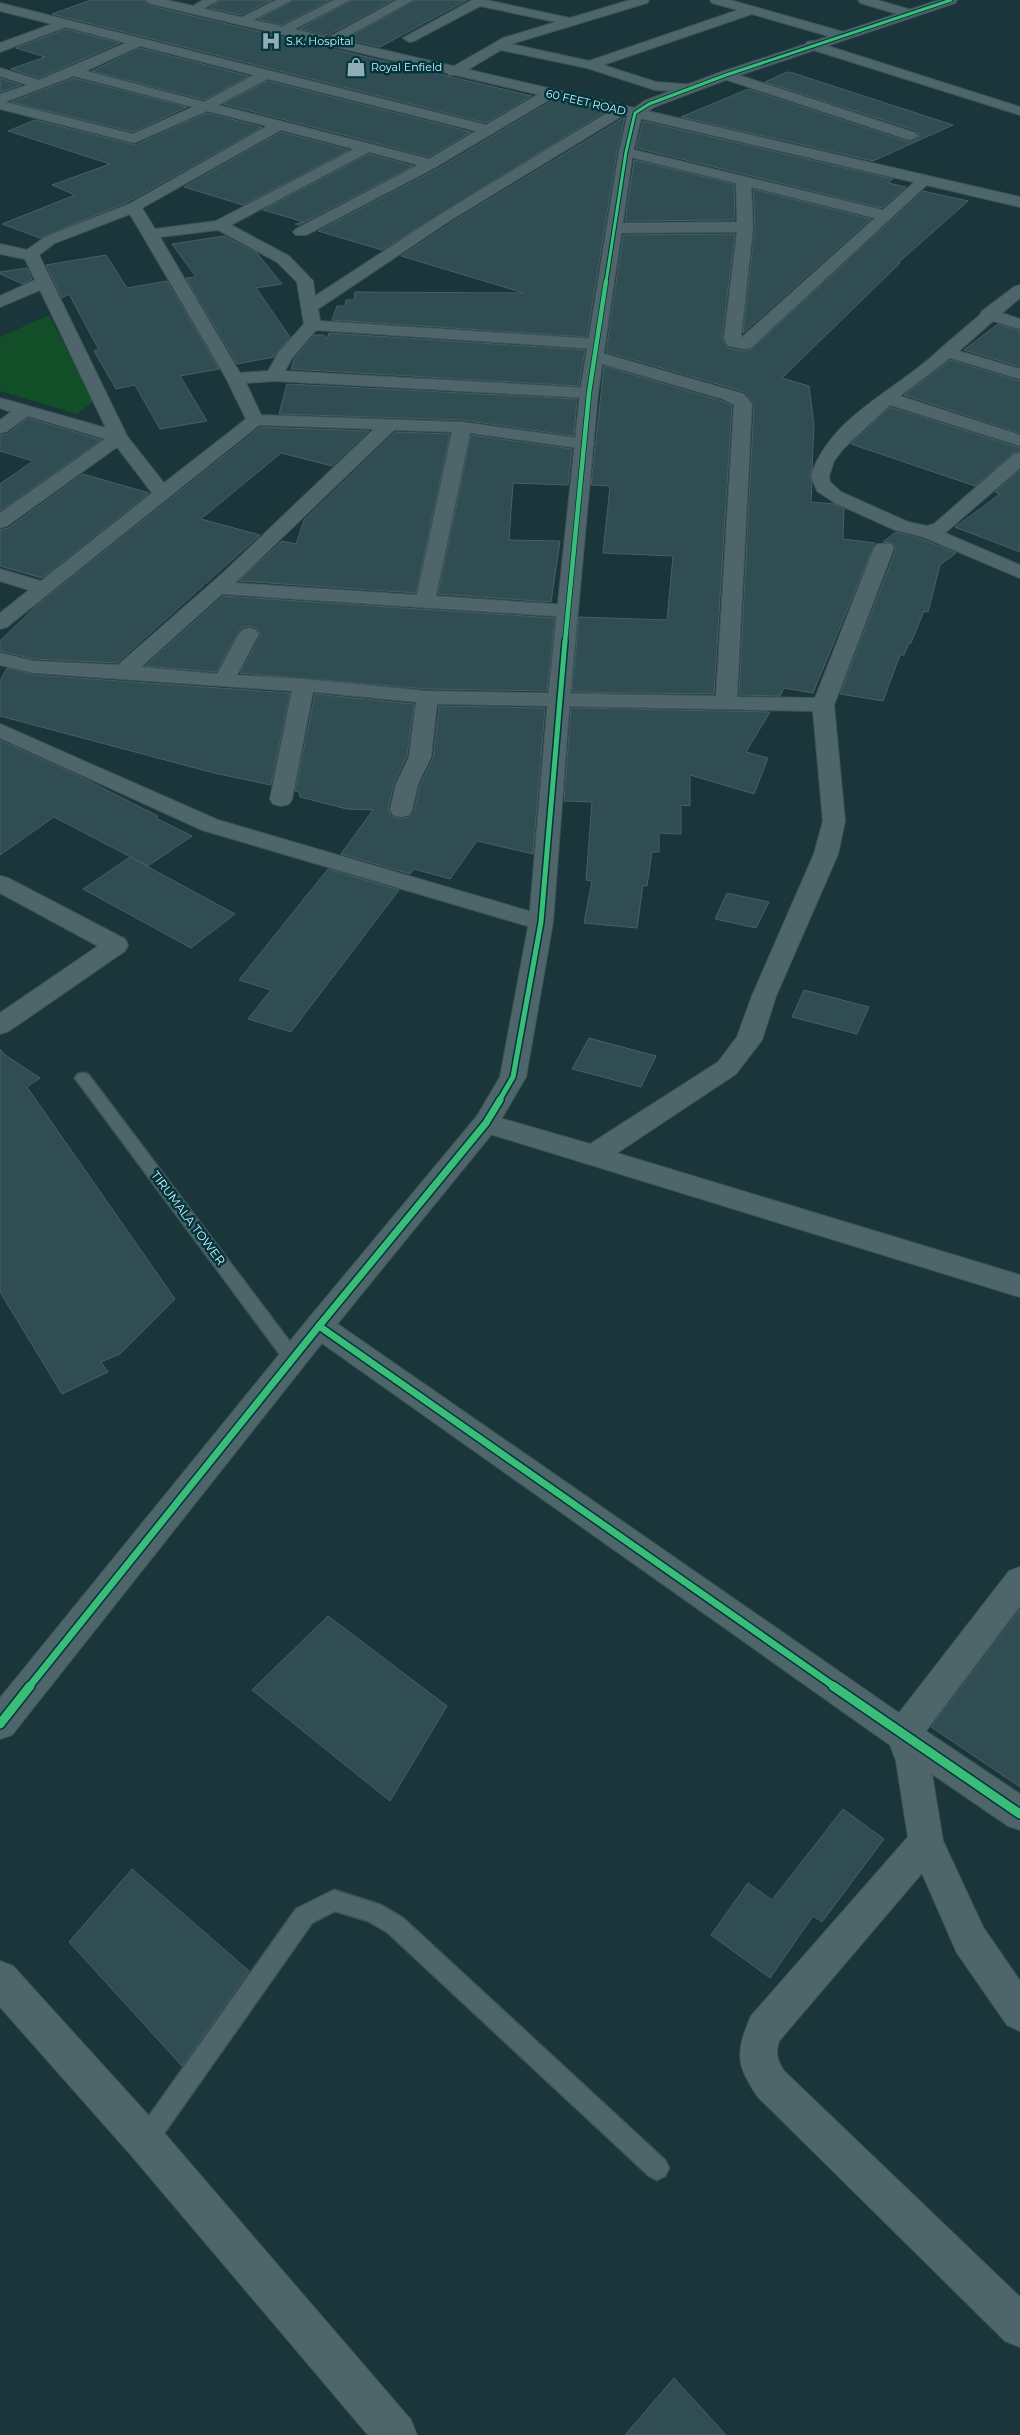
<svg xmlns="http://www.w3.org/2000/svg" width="1020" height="2435" font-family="Montserrat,sans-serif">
  <rect width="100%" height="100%" fill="#1a363a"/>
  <!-- green -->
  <polygon fill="#124f29" points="49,315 93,401 77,414 0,391 0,337"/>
  <!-- building -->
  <g fill="#314d54" stroke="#475f65">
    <polygon points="91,0 143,0 151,6 532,96 486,123 52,14"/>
    <polygon points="221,0 272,0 241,15 209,8"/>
    <polygon points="294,0 330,0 282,25 258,19"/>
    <polygon points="352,0 393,0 328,35 299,29"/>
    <polygon points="415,0 467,0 380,47 346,39"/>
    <polygon points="66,29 120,43 39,78 11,69 45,57 16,48"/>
    <polygon points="140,48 249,76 204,100 92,71"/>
    <polygon points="787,72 793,73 953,125 873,161 681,117 748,89 906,141 912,142 920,136 917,131 765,82"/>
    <polygon points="0,78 21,85 0,92"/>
    <polygon points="74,78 187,107 133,132 11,102"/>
    <polygon points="268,81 471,132 429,157 223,104"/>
    <polygon points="553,100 605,112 382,250 318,231 437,169"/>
    <polygon points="207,113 262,127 128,202 40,238 2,224 75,195 52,185 110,164 8,131 35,120 135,145"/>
    <polygon points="625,117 617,152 587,337 332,320 337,306 345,306 346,300 354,300 355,292 524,293 401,256 452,222"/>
    <polygon points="643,121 893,179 888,183 906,187 882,208 636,148"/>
    <polygon points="281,132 349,150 243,205 184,187"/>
    <polygon points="369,154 413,166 299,225 295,224 304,222 263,210"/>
    <polygon points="634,160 734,184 735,220 625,221"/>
    <polygon points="753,189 871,219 743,333 755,227"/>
    <polygon points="923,191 968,201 898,263 900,263 782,378 809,386 814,425 812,469 809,475 812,483 811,502 834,504 844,509 843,539 875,543 813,693 784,688 780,696 739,695 754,404 745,392 606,352 623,235 735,234 722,338 728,348 745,351 752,349"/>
    <polygon points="224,236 257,253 282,284 256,288 290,337 274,357 237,364 186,278 196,277 172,244"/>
    <polygon points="106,255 127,288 167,281 219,369 180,376 207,421 160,429 135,385 116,389 94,351 99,350 69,294 62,298 46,265"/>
    <polygon points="27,268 32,279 23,284 0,274 0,272"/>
    <polygon points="998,324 1020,331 1020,367 964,350"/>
    <polygon points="329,333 585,350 579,386 291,369 294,359 314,335 324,335 327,339"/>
    <polygon points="950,360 1020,381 1020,433 904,395"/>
    <polygon points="604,366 722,401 732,406 714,694 572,692 579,617 667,620 673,556 603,553 610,486 591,485"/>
    <polygon points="287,384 577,399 574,436 462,420 279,414"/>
    <polygon points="890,407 1020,448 1020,451 1013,453 975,486 851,444"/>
    <polygon points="28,418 101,440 0,511 0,484 33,461 0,451 0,435 7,434"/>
    <polygon points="260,427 369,431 332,466 281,453 201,519 260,535 117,663 34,659 0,651 0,641 36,606"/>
    <polygon points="395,432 450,434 416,593 239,581 282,541 296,544 304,520"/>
    <polygon points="471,435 572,449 568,485 513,483 509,540 560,541 551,602 438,594"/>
    <polygon points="1020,470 1020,552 955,527 1000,494 995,492"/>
    <polygon points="83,474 149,493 42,578 0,566 0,530 8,528"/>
    <polygon points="896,532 922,539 956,553 940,565 928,612 924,611 911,643 909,643 904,655 900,655 883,701 840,694 896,549 892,543 883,542"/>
    <polygon points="223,596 555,618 547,691 427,689 240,673 261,635 258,629 250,626 241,628 238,633 216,672 145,666"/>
    <polygon points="7,668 34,675 290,693 271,785 214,773 0,716 0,681"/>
    <polygon points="315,694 414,704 407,756 394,783 388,810 391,816 401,819 409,817 414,811 420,785 433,758 439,706 545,708 533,854 477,841 450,879 414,869 410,874 341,854 373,810 347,809 300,797 299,792 295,791"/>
    <polygon points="571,708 770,712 746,752 768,758 754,794 690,775 690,806 681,805 681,834 659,833 659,852 652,852 647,886 643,885 637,928 584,923 592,881 586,880 592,802 564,801"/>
    <polygon points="0,740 79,776 158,816 156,818 192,836 148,866 54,817 0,855"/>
    <polygon points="130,857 235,914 191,948 83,889"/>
    <polygon points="328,869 399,890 291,1032 248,1019 271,990 239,980"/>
    <polygon points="727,893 769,902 756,928 715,919"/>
    <polygon points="804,990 869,1007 857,1034 792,1017"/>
    <polygon points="589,1038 656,1056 641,1087 572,1069"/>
    <polygon points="0,1049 4,1054 40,1078 27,1087 175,1299 120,1354 101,1362 108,1372 62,1394 0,1292"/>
    <polygon points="1020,1609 1020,1787 931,1727"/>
    <polygon points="328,1616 447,1706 390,1801 252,1690"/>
    <polygon points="843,1809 884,1839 822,1922 813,1916 770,1978 711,1935 748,1883 772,1900"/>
    <polygon points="132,1869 249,1971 182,2066 69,1942"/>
    <polygon points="674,2378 726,2435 625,2435"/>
  </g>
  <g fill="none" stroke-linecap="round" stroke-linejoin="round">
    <defs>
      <g id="service">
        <polygon points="83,1073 88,1074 299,1354 302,1359 299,1364 293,1366 287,1364 78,1082 75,1078 78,1074"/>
        <polygon points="334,1890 381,1905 403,1918 665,2160 669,2168 665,2176 657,2180 649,2176 387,1932 368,1921 335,1911 312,1923 153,2149 145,2152 137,2149 134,2141 137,2133 296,1909"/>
      </g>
      <g id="minor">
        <polygon points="203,0 219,0 196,13 188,13 186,10"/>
        <polygon points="276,0 292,0 245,24 240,25 234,21"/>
        <polygon points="334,0 350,0 285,34 275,34 274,31"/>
        <polygon points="397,0 413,0 332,45 327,46 320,42"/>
        <polygon points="472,0 486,0 570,18 630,0 649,0 647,3 511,44 589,61 738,10 712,3 710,0 730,0 847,33 848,36 842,40 752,14 603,65 656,82 696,85 698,88 691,92 655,90 587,68 501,50 459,75 449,75 447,72 449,69 503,38 556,22 480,6 414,41 409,42 403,38"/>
        <polygon points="858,0 877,0 915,11 917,14 911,18 860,3"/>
        <path d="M0,3L486,125L544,91H554L556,94L554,97L436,167L306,235H296L293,232L296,229L418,165L369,152L231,225L289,256L313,281L315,296L441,214L617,107H627L629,110L627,113L451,220L318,309L320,321L596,339L602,340L604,344L602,348L596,349L316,330L292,358L285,371L589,388L595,389L598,393L595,397L589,398L274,381L246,383L261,415L462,422L591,440L594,444L591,448L585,449L470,433L436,596L568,605L575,607L578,611L575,615L568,617L222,594L141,667L217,674L239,634L242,630L249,628L256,630L259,634L237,675L304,679L427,691L716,696L734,405L723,399L589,360L587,356L589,352L595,351L744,394L752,404L737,697L815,698L874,548L877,544H891L894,548L834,705L845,821L838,854L776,996L762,1040L736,1074L617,1153L1020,1275V1297L477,1130L473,1123L477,1116L486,1114L590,1144L718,1062L737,1037L752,996L814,854L823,821L813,711L437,704L431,757L418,784L412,810L409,815L401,817L393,815L390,810L396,784L409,757L416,702L313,692L292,799L289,804L281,806L273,804L270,799L292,691L34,673L0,665V653L34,661L118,665L223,573L374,429L259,425L7,627L0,629V613L29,590L0,581V569L41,581L152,493L117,447L7,526L0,528V513L105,439L28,416L6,432L0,433V420L11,412L0,408V398L106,428L40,290L0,307V296L35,280L25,259L0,254V244L27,250L45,237L129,204L267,126L207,111L134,143L0,109V94L27,85L0,76V68L39,80L126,43L66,27L0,52V43L52,24L0,11ZM140,46L254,75L204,102L86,71ZM74,76L193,107L133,134L5,102ZM268,79L476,131L429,159L218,105ZM281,130L354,149L216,221L155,229L142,208ZM130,214L226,378L246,419L164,483L127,436L39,255L55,243ZM218,230L277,262L297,282L304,324L279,352L268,371L240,373L160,237ZM394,430L452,432L417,595L235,583Z"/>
        <polygon points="812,41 1020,107 1020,115 807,48 805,45 807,42"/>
        <polygon points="726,71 916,133 918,136 911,140 906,139 721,78 719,75 721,72"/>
        <path d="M626,148L883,210L919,178H929L931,181L751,348L745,349L728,346L724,338L737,232L614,233L606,228L614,223L737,222L736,183L621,155L619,152L621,149ZM751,187L875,218L741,338L753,227Z"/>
        <path d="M1020,285V298L1002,313L1020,319V329L993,321L959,351L1020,369V379L950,358L900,396L1020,435V446L890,405L843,449L834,461L829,476L830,482L841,492L908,522L927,526L934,524L1014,454L1020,453V468L945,533L1020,565V578L923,537L895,530L835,503L817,491L811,476C830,417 895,391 937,352C951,339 966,327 980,315L982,311L1014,287Z"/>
        <polygon points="0,724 218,820 549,917 553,922 549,927 541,930 202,830 0,738"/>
        <polygon points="0,876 8,878 125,939 128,945 125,951 9,1031 0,1034 0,1013 98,946 0,893"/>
        <path d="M319,1315L329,1318L899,1713L1009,1571L1020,1567V1606L926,1731L1020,1794V1830L1008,1826L932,1774L943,1841L983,1927L1020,1981V2031L1007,2025L957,1953L922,1873L779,2041C775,2053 777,2060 784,2071L1020,2297V2347L1005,2341L758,2097C735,2064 736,2052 751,2016L908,1837L896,1761L890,1745L309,1334L305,1326L309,1318Z"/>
        <polygon points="0,1961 13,1966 159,2127 411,2420 417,2435 368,2435 131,2155 0,2007"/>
      </g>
      <polygon id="tertiary" points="939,0 957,0 955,3 731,78 654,107 642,115 633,152 598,393 570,698 553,922 526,1077 495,1130 329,1334 12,1735 0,1739 0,1698 309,1318 477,1116 500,1077 529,922 548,698 580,393 619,152 628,113 644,101 721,72"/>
      <polygon id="secondary" points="145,0 167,0 1020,197 1020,207 151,4"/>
    </defs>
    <!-- service casing -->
    <use href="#service" stroke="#3e5357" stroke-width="3"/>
    <!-- minor casing -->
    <use href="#minor" stroke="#3e5357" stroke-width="2"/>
    <!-- tertiary casing -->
    <use href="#tertiary" stroke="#3e5357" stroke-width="2"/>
    <!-- secondary casing -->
    <use href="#secondary" stroke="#3e5357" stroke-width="2"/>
    <!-- service -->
    <use href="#service" fill="#4e6569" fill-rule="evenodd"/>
    <!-- minor -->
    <use href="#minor" fill="#4e6569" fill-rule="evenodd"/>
    <!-- tertiary -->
    <use href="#tertiary" fill="#4e6569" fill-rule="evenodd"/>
    <!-- secondary -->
    <use href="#secondary" fill="#4e6569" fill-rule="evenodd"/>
    <defs>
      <polyline id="cycleway-far4" points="606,282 626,152 635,113 649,104 726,75 951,0"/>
      <polyline id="cycleway-far3" points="565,642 589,393 606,281"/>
      <polyline id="cycleway-far2" points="499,1101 513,1077 541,922 565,641"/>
      <g id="cycleway-far1">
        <polyline points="319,1326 835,1687"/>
        <polyline points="29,1687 319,1326 486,1123 500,1100"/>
      </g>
      <g id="cycleway">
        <polyline points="833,1686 1020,1814"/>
        <polyline points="0,1724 30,1686"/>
      </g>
    </defs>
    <!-- cycleway-far4 casing -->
    <use href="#cycleway-far4" stroke="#00353d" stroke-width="5"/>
    <!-- cycleway-far3 casing -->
    <use href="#cycleway-far3" stroke="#00353d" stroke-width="6"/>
    <!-- cycleway-far2 casing -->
    <use href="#cycleway-far2" stroke="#00353d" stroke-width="8"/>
    <!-- cycleway-far1 casing -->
    <use href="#cycleway-far1" stroke="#00353d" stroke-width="10"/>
    <!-- cycleway casing -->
    <use href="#cycleway" stroke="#00353d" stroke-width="12"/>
    <!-- cycleway-far4 -->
    <use href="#cycleway-far4" stroke="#3abd76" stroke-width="3"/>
    <!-- cycleway-far3 -->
    <use href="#cycleway-far3" stroke="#3abd76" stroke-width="4.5"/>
    <!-- cycleway-far2 -->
    <use href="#cycleway-far2" stroke="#3abd76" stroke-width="5"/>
    <!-- cycleway-far1 -->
    <use href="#cycleway-far1" stroke="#3abd76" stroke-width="7"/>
    <!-- cycleway -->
    <use href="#cycleway" stroke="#3abd76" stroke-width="9"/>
  </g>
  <!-- icons -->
  <defs>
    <symbol id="hospital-bare" viewBox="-9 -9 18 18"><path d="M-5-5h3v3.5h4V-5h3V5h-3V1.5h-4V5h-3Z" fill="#91aeb4" stroke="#00353d" stroke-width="2.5" paint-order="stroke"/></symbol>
    <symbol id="shop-bare" viewBox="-9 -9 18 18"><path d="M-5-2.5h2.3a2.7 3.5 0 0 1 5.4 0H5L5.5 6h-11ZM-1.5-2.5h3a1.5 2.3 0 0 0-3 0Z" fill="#91aeb4" stroke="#00353d" stroke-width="2.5" paint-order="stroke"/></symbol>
  </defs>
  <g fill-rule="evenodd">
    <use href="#hospital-bare" x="257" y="27" width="28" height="28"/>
    <use href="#shop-bare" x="342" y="53" width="28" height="28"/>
  </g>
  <g text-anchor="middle" stroke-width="5" stroke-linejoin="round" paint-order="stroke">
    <!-- far-poi labels -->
    <g font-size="11" fill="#d1eff5" stroke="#00353d" text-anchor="start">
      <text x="286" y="45">S.K. Hospital</text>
      <text x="371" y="71">Royal Enfield</text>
    </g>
    <!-- far-street labels -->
    <g font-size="11" fill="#d1eff5" stroke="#00353d">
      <text transform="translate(586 102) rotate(13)" y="4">60 FEET ROAD</text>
    </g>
    <!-- street labels -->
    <g font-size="12" fill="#d1eff5" stroke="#00353d">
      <text transform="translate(188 1218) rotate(53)" y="4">TIRUMALA TOWER</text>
    </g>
  </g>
</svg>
